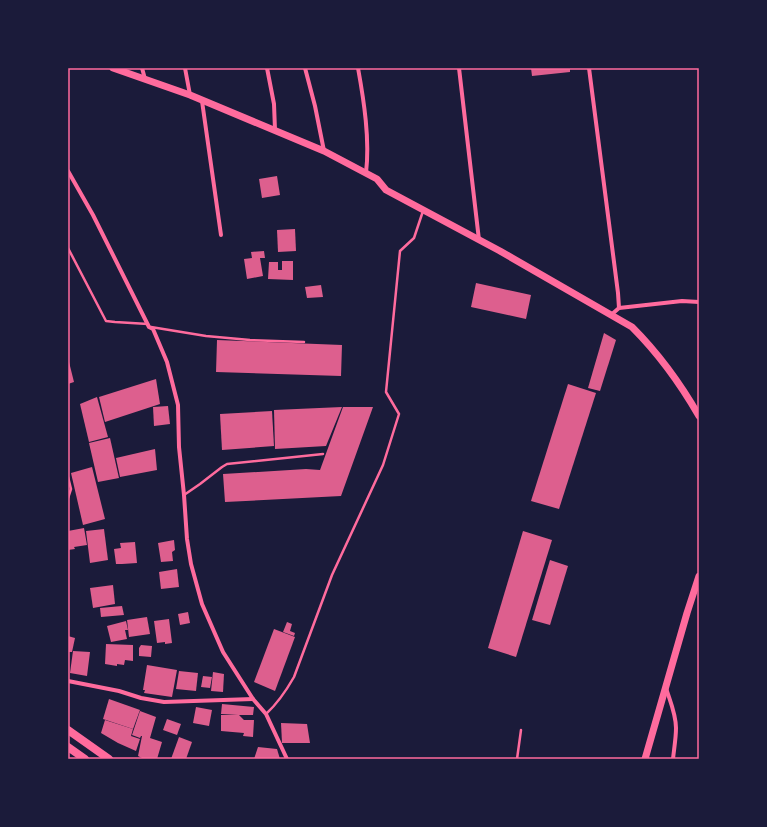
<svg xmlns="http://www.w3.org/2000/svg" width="767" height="827" font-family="'Fira Sans',sans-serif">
  <rect width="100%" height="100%" fill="#1b1b3a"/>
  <!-- building -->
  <g fill="#dd5f8e">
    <polygon points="531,68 570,68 570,72 532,76"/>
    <polygon points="277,176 280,195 262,198 259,179"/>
    <polygon points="295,229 296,251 278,252 277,230"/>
    <polygon points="264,251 265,258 260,258 263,276 247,279 244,259 252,258 251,252"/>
    <polygon points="282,261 293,261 293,280 268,279 269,262 278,262 278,270 282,270"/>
    <polygon points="476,283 531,295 526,319 471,307"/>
    <polygon points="321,285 323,297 307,298 305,287"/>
    <polygon points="604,333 616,340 600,391 588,388"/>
    <polygon points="217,340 342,345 341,376 216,372"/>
    <polygon points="68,358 74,382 68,384"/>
    <polygon points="156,379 160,404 105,422 99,397"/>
    <polygon points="568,384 596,393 559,509 531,501"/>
    <polygon points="97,397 108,437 89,442 80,404"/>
    <polygon points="168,406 170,424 154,426 153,407"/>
    <polygon points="342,407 326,446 275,449 274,410"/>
    <polygon points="343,407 373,407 341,496 225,502 223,474 306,469 320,470"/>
    <polygon points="272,411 274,446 222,450 220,414"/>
    <polygon points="110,438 119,478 98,482 89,443"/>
    <polygon points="155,449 157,470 120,477 116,458"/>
    <polygon points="92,467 105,519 83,525 71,473"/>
    <polygon points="84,528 87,545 74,547 75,549 68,550 68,531"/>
    <polygon points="104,529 108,560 90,563 86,531"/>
    <polygon points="523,531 552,540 516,657 488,648"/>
    <polygon points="174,540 175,550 172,552 173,561 161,562 158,543"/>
    <polygon points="135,542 137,563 122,564 116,564 114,549 121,548 120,543"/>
    <polygon points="550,560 568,566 550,625 532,620"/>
    <polygon points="177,569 179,587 161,589 159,572"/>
    <polygon points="113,585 115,604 93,608 90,588"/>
    <polygon points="122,606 124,615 101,617 100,608"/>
    <polygon points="188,612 190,623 180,625 178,614"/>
    <polygon points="147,617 150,634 129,637 127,620"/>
    <polygon points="169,619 172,643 165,644 165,642 157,643 154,621"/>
    <polygon points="126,621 128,630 125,630 127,639 111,642 107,626"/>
    <polygon points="287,622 292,624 290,631 295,633 294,636 283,632"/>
    <polygon points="274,629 295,637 275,691 254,682"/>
    <polygon points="68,636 75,638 72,652 68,652"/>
    <polygon points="106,644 133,645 133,661 125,660 124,665 117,664 117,666 105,664"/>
    <polygon points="141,645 152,646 151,657 139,656 139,648"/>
    <polygon points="73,651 90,652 87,676 70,673"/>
    <polygon points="147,665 177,670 172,697 144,693 145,690 143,690"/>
    <polygon points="179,671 198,673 196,691 176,689"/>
    <polygon points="213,672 224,674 223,692 211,691"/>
    <polygon points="203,676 212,677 210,688 201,687"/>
    <polygon points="109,699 140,710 133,729 103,719"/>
    <polygon points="222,704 254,707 253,715 239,715 244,720 254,720 253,737 243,736 244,733 221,731 221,715 238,714 221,714"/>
    <polygon points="196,707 212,710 209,726 193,723"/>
    <polygon points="140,711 156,717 150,738 162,742 157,759 144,759 138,756 142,736 141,736 140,738 132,735"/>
    <polygon points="167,719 181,724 177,735 163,730"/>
    <polygon points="105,720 133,729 131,736 140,739 136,751 118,743 101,733"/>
    <polygon points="281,723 307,724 310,743 282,743"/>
    <polygon points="179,737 192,742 186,759 171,759"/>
    <polygon points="258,747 277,749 280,759 254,759"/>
  </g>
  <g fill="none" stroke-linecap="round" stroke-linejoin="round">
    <!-- service -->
    <g stroke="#ff6b9d" stroke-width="2.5">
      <polyline points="68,248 106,321 115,322 148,324"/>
      <polyline points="151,327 206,336 250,340 304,342"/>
      <polyline points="68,477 71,489 68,498"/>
      <polyline points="184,495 200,484 222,467 227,464 323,454"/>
      <path d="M266,714C278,703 286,691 294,677L332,575L383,465L399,414L386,392L400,251L414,238L423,211"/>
      <polyline points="517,759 521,730"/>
    </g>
    <!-- minor -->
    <g stroke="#ff6b9d" stroke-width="4">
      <polyline points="142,68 145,79"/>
      <polyline points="185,68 190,95"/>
      <polyline points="267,68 274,104 275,130"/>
      <polyline points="305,68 315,106 324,151"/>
      <path d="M358,68C364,101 370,140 366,173"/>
      <polyline points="459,68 479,240"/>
      <polyline points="589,68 618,293 619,308 611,315"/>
      <polyline points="202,101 221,235"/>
      <polyline points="68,171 93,215 149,327 153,329 167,362 178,405 179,447 184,495 187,539 191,564 202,604 223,652 253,699 266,714 287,759"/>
      <polyline points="619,308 682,301 699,302"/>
      <polyline points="68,681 119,691 141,698 164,702 253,699"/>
      <path d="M666,688C670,701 676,714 676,728C676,738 674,749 673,759"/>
    </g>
    <!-- secondary -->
    <g stroke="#ff6b9d" stroke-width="7">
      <path d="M113,68L190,95L324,151L377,179L386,190L500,251L632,327C659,354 680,383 699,416"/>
      <polyline points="645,759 687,613 699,576"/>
    </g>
    <!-- trunk -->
    <g stroke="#ff6b9d" stroke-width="8">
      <polyline points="68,730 109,759"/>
      <polyline points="68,747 85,759"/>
    </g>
  </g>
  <!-- border -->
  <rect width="767" height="827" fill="none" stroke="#1b1b3a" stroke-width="138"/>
  <rect x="69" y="69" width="629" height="689" fill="none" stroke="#ff6b9d" stroke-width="1.5"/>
</svg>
